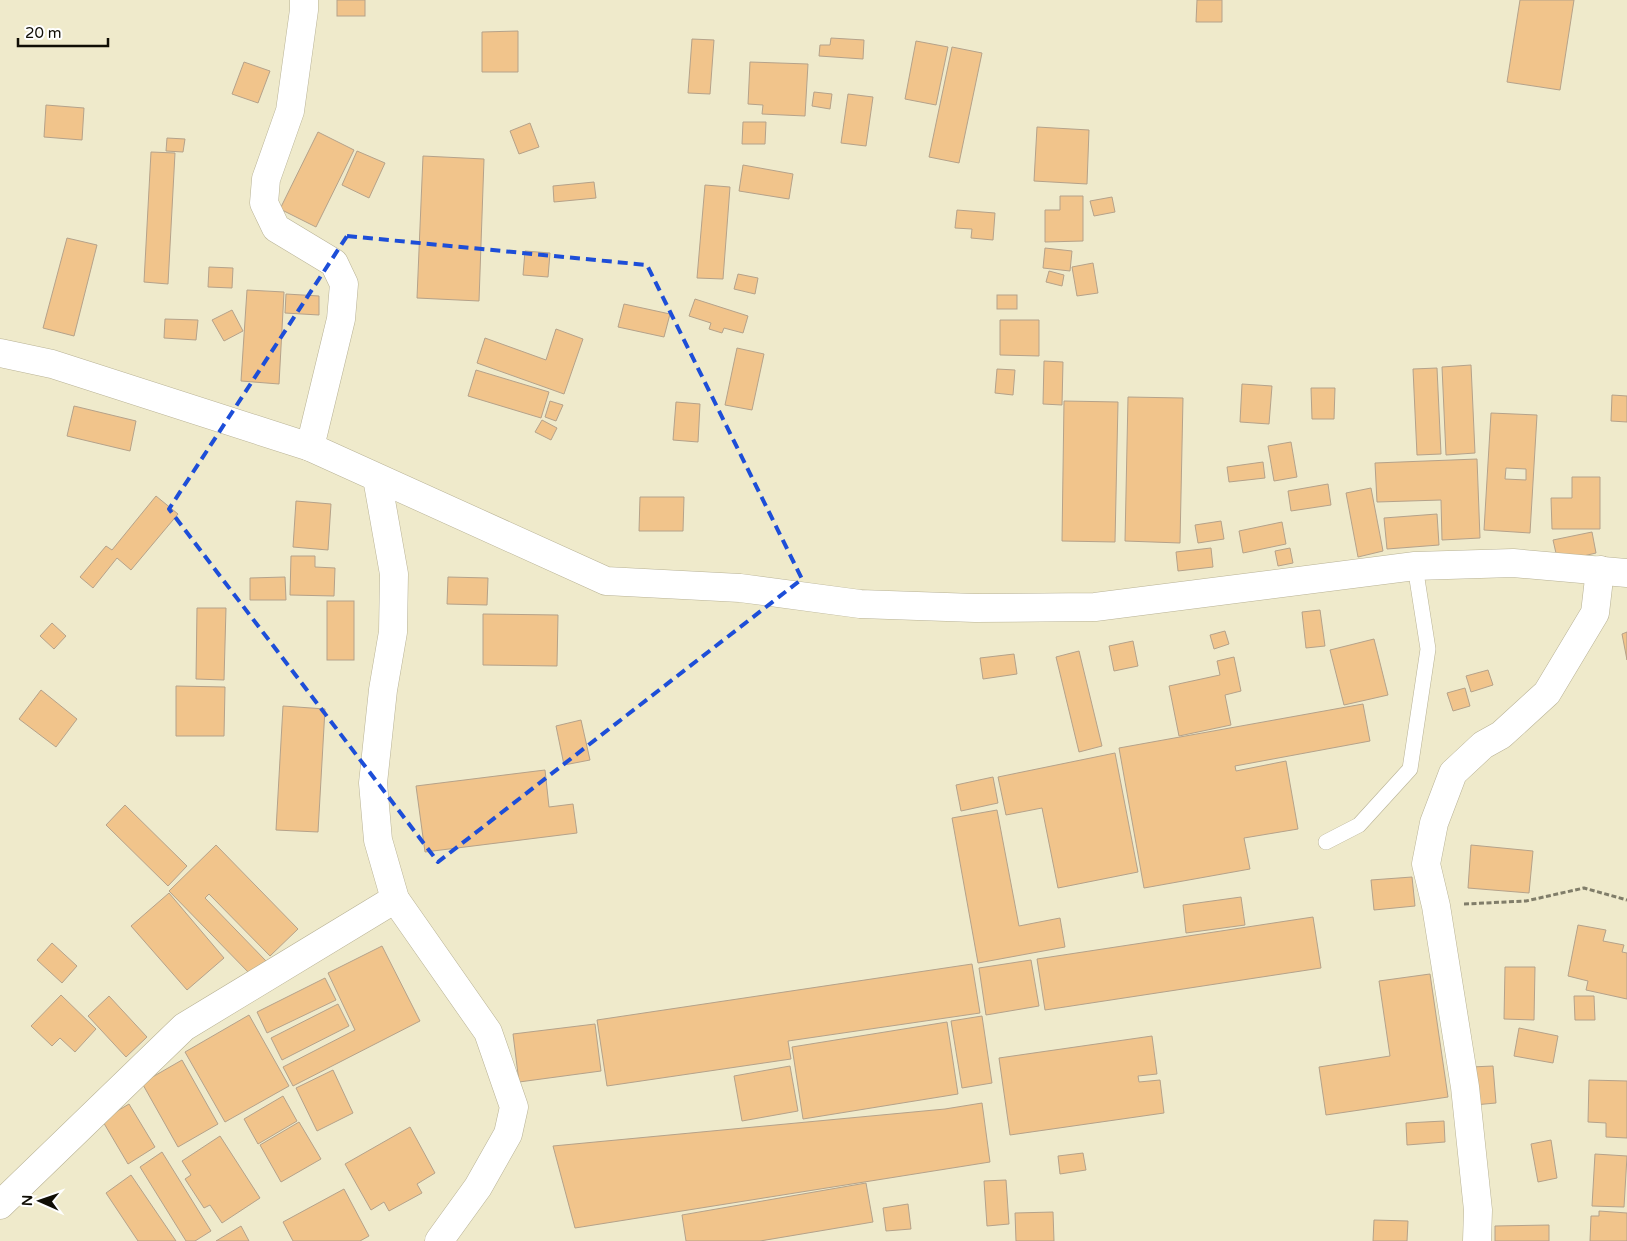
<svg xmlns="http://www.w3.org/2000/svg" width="1627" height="1241" font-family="'Varela Round',sans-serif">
  <rect width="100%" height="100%" fill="#efeacb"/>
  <!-- building -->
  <g fill="#f1c48b" stroke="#b5a28a" fill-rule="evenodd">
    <rect x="337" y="0" width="28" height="16"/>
    <polygon points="1197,0 1222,0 1222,22 1196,22"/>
    <polygon points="1520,0 1574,0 1560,90 1507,82"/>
    <polygon points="518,31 518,72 482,72 482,32"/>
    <polygon points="831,38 864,40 863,59 819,56 820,45 830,45"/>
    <polygon points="692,39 714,40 710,94 688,93"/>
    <polygon points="916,41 948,47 936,105 905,99"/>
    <polygon points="952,47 982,53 959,163 929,157"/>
    <polygon points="244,62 270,71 258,103 232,94"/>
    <polygon points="750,62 808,64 805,116 762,114 763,105 748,104"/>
    <polygon points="814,92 832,94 830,109 812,106"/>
    <polygon points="848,94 873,97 866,146 841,143"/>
    <polygon points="46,105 84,108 82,140 44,137"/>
    <polygon points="743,122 766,122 765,144 742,144"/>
    <polygon points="530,123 539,147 519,154 510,131"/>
    <polygon points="1037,127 1089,130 1087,184 1034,181"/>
    <polygon points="318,132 354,150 316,227 280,209"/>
    <polygon points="167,138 185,139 183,152 166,151"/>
    <polygon points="357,151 385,163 369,198 342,185"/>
    <polygon points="151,152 175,153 168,284 144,282"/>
    <polygon points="423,156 484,159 479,301 417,298"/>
    <polygon points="743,165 793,174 789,199 739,191"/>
    <polygon points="594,182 596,198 554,202 553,186"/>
    <polygon points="705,185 730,187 723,279 697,278"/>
    <polygon points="1060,196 1083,196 1083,241 1045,242 1045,210 1060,210"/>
    <polygon points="1112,197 1115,212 1094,216 1090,201"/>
    <polygon points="957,210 995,213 993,240 971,238 972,229 955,228"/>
    <polygon points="67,238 97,245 74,336 43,328"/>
    <polygon points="1045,248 1072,251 1070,271 1043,268"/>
    <polygon points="525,251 550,253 548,277 523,275"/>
    <polygon points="1093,263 1098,293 1077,296 1072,267"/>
    <polygon points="209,267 233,268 232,288 208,287"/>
    <polygon points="1049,271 1064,275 1062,286 1046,282"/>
    <polygon points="738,274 758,278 755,294 734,289"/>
    <polygon points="247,290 284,292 279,384 241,381"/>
    <polygon points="286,294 319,296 319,315 285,313"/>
    <rect x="997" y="295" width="20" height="14"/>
    <polygon points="695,299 748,316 743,333 724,328 722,333 709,329 711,323 689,316"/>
    <polygon points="624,304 670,314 664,337 618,327"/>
    <polygon points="232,310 243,331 224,341 212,320"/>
    <polygon points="165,319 198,320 196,340 164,338"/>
    <polygon points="1000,320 1039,320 1039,356 1000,355"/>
    <polygon points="556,329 583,339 564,394 477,363 485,338 546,360"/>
    <polygon points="737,348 764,354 752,410 725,405"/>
    <polygon points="1044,361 1063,362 1062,405 1043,404"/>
    <polygon points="1471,365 1475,453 1446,455 1442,367"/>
    <polygon points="1437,368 1441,454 1417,455 1413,369"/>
    <polygon points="997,369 1015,370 1013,395 995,393"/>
    <polygon points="476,370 549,392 541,418 468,396"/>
    <polygon points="1242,384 1272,386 1269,424 1240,422"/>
    <polygon points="1311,388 1335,388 1334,419 1312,419"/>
    <polygon points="1612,395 1627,396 1627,422 1611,421"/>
    <polygon points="1128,397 1183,398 1180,543 1125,541"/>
    <polygon points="550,401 563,405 556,421 545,417"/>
    <polygon points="1064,401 1118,402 1115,542 1062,541"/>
    <polygon points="676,402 700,404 698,442 673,440"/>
    <polygon points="74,406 136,421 130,451 67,436"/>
    <path d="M1491,413L1537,415L1530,533L1484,530ZM1506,468L1526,469V480L1505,479Z"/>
    <polygon points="542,420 557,428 551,440 535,432"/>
    <polygon points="1291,442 1297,477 1274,481 1268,446"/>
    <polygon points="1477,459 1480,538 1442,540 1441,500 1377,502 1375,463"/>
    <polygon points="1263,462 1265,478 1229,482 1227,467"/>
    <polygon points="1572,477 1600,477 1600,529 1552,529 1551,498 1572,498"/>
    <polygon points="1328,484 1331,505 1291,511 1288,491"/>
    <polygon points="1371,488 1383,551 1358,557 1346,493"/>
    <polygon points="156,496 178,514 131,570 117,558 93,588 80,577 106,546 112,550"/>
    <polygon points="640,497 684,497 683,531 639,531"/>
    <polygon points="296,501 331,504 328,550 293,547"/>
    <polygon points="1437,514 1439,545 1387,549 1384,518"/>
    <polygon points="1221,521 1224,539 1198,543 1195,525"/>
    <polygon points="1282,522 1286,544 1243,553 1239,531"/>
    <polygon points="1592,532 1596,553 1558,562 1553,540"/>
    <polygon points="1211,548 1213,567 1178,571 1176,552"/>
    <polygon points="1290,548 1293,563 1278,566 1275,551"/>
    <polygon points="291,556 315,556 315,567 335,568 334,596 290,595"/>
    <polygon points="285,577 286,600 250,600 250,578"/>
    <polygon points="448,577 488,578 487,605 447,604"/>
    <rect x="327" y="601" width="27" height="59"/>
    <polygon points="197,608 226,608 224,680 196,679"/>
    <polygon points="1320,610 1325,646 1306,648 1302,612"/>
    <polygon points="483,614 558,615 557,666 483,665"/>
    <polygon points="52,623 66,636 54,649 40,636"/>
    <polygon points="1225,631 1229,644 1214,649 1210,635"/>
    <polygon points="1627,632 1627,660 1622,634"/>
    <polygon points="1374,639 1388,695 1344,705 1330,650"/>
    <polygon points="1133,641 1138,666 1114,671 1109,646"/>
    <polygon points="1079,651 1102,746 1079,752 1056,657"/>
    <polygon points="1014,654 1017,674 983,679 980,658"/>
    <polygon points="1234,657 1241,691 1225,695 1231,725 1179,736 1169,686 1220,675 1217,661"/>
    <polygon points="1488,670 1493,685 1471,692 1466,676"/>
    <polygon points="176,686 225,687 224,736 176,736"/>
    <polygon points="1465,688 1470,706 1453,711 1447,693"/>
    <polygon points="41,690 77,719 56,747 19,719"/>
    <polygon points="1363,704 1370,741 1235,766 1236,771 1286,761 1298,829 1244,838 1250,869 1144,888 1119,748"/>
    <polygon points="283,706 325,709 318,832 276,830"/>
    <polygon points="581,720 590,760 564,765 556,726"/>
    <polygon points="1115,753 1138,872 1058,888 1042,808 1006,815 998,777"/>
    <polygon points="545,770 549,807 573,804 577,833 425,852 416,786"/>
    <polygon points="993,777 998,803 961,811 956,785"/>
    <polygon points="125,805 187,866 168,886 106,825"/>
    <polygon points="997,810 1019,926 1060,918 1065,947 978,963 952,818"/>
    <polygon points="216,845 298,929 270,956 209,894 205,898 266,961 251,975 169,891"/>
    <polygon points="1471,845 1533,851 1529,893 1468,888"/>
    <polygon points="1412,877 1415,906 1374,910 1371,880"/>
    <polygon points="169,893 224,958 187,990 131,926"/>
    <polygon points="1241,897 1245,925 1186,933 1183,905"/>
    <polygon points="1313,917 1321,968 1045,1010 1037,959"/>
    <polygon points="1578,925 1606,930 1603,941 1624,945 1622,952 1627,953 1627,999 1586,990 1588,981 1568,976"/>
    <polygon points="52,943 77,966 62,983 37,960"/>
    <polygon points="382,946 420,1021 293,1086 283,1067 355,1030 328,973"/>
    <polygon points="1031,960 1039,1006 986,1015 979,968"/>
    <polygon points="972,964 980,1013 788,1041 791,1059 607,1086 597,1020"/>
    <polygon points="1505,967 1535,967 1534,1020 1504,1019"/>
    <polygon points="1430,974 1448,1097 1326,1115 1319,1067 1390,1056 1379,981"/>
    <polygon points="325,978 336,1000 267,1033 257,1012"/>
    <polygon points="61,995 96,1029 75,1052 60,1038 52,1046 31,1026"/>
    <polygon points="109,996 147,1037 126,1057 88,1016"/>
    <polygon points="1574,996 1594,996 1595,1020 1575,1020"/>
    <polygon points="338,1004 349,1026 282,1060 271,1038"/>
    <polygon points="249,1015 289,1086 225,1122 185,1052"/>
    <polygon points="982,1016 992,1083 962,1088 951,1021"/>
    <polygon points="947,1022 958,1094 803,1119 792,1047"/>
    <polygon points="595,1024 601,1071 519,1082 513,1034"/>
    <polygon points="1519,1028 1558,1036 1553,1063 1514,1056"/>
    <polygon points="1152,1036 1157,1074 1138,1076 1139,1082 1160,1080 1164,1113 1010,1135 999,1058"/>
    <polygon points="182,1060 218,1124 178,1147 142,1083"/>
    <polygon points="790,1066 798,1111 742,1121 734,1076"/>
    <polygon points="1493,1066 1496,1103 1474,1105 1471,1067"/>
    <polygon points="333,1070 353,1113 317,1131 296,1088"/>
    <polygon points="1589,1080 1627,1081 1627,1138 1606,1137 1606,1123 1588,1122"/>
    <polygon points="283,1096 297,1121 258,1144 244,1119"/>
    <polygon points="982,1103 990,1162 575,1228 553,1146 945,1109"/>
    <polygon points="129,1104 155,1147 128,1164 102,1120"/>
    <polygon points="1444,1121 1445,1142 1407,1145 1406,1123"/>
    <polygon points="299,1122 321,1159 281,1182 260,1145"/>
    <polygon points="410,1127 435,1173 417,1184 422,1193 389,1211 384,1202 371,1210 345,1164"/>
    <polygon points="220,1136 260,1198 222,1223 210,1205 204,1208 185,1179 191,1175 182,1161"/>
    <polygon points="1551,1140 1557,1178 1538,1182 1531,1144"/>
    <polygon points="162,1152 211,1231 195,1241 186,1241 140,1167"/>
    <polygon points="1083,1153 1086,1170 1060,1174 1058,1156"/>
    <polygon points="1595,1154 1627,1156 1624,1207 1592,1206"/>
    <polygon points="131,1175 176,1241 138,1241 106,1193"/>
    <polygon points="1006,1180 1009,1224 987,1226 984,1181"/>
    <polygon points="866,1183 873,1222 760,1241 686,1241 682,1215"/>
    <polygon points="344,1189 369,1236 360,1241 293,1241 283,1222"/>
    <polygon points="908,1204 911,1229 886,1231 883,1208"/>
    <polygon points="1599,1211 1627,1213 1627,1241 1590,1241 1591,1216 1599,1216"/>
    <polygon points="1053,1212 1054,1241 1016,1241 1015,1213"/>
    <polygon points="1374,1220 1408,1221 1407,1241 1373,1241"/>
    <polygon points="1549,1225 1549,1241 1495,1241 1495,1226"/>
    <polygon points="241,1226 249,1241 216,1241"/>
  </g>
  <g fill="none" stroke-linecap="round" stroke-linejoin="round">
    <defs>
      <polyline id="service" points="1326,842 1359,825 1410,769 1428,649 1415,566"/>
      <g id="minor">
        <polyline points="304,0 304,10 290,111 266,179 264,203 276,228 334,263 344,284 341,319 310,447"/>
        <polyline points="0,353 52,364 310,447 606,581 740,588 860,604 975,608 1095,607 1415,566 1513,563 1627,573"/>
        <polyline points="377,478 394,574 393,632 383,690 373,783 378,840 395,899 488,1032 514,1107 508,1134 478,1187 439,1241"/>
        <polyline points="0,1205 184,1027 395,899"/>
        <polyline points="1477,1241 1478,1210 1465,1087 1436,906 1426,864 1434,823 1453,773 1483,745 1501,735 1547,693 1595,613 1600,570"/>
      </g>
    </defs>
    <!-- service casing -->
    <use href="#service" stroke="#b8b295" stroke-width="16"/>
    <!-- minor casing -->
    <use href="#minor" stroke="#b8b295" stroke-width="29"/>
    <!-- path -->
    <polyline stroke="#807d69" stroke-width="3" stroke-dasharray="5 2.5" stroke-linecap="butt" points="1464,904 1526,901 1584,888 1627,900"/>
    <!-- service -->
    <use href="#service" stroke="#fff" stroke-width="15"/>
    <!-- minor -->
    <use href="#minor" stroke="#fff" stroke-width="28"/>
  </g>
  <!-- marked area -->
  <path fill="none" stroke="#1d4ed8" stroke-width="4" stroke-dasharray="10 6" stroke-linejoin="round" d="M347,236L647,265L802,579L438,862L169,509Z"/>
  <!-- north arrow -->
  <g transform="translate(40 1201) rotate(272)" stroke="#ffffff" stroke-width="4" paint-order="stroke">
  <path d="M0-4L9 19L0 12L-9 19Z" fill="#100e05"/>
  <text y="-8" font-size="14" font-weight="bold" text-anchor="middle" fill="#100e05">N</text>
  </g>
  <!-- scale -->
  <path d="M18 38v8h90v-8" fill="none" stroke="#100e05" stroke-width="2.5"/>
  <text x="25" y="38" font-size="15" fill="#100e05" stroke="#ffffff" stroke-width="4" paint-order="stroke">20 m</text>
</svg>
